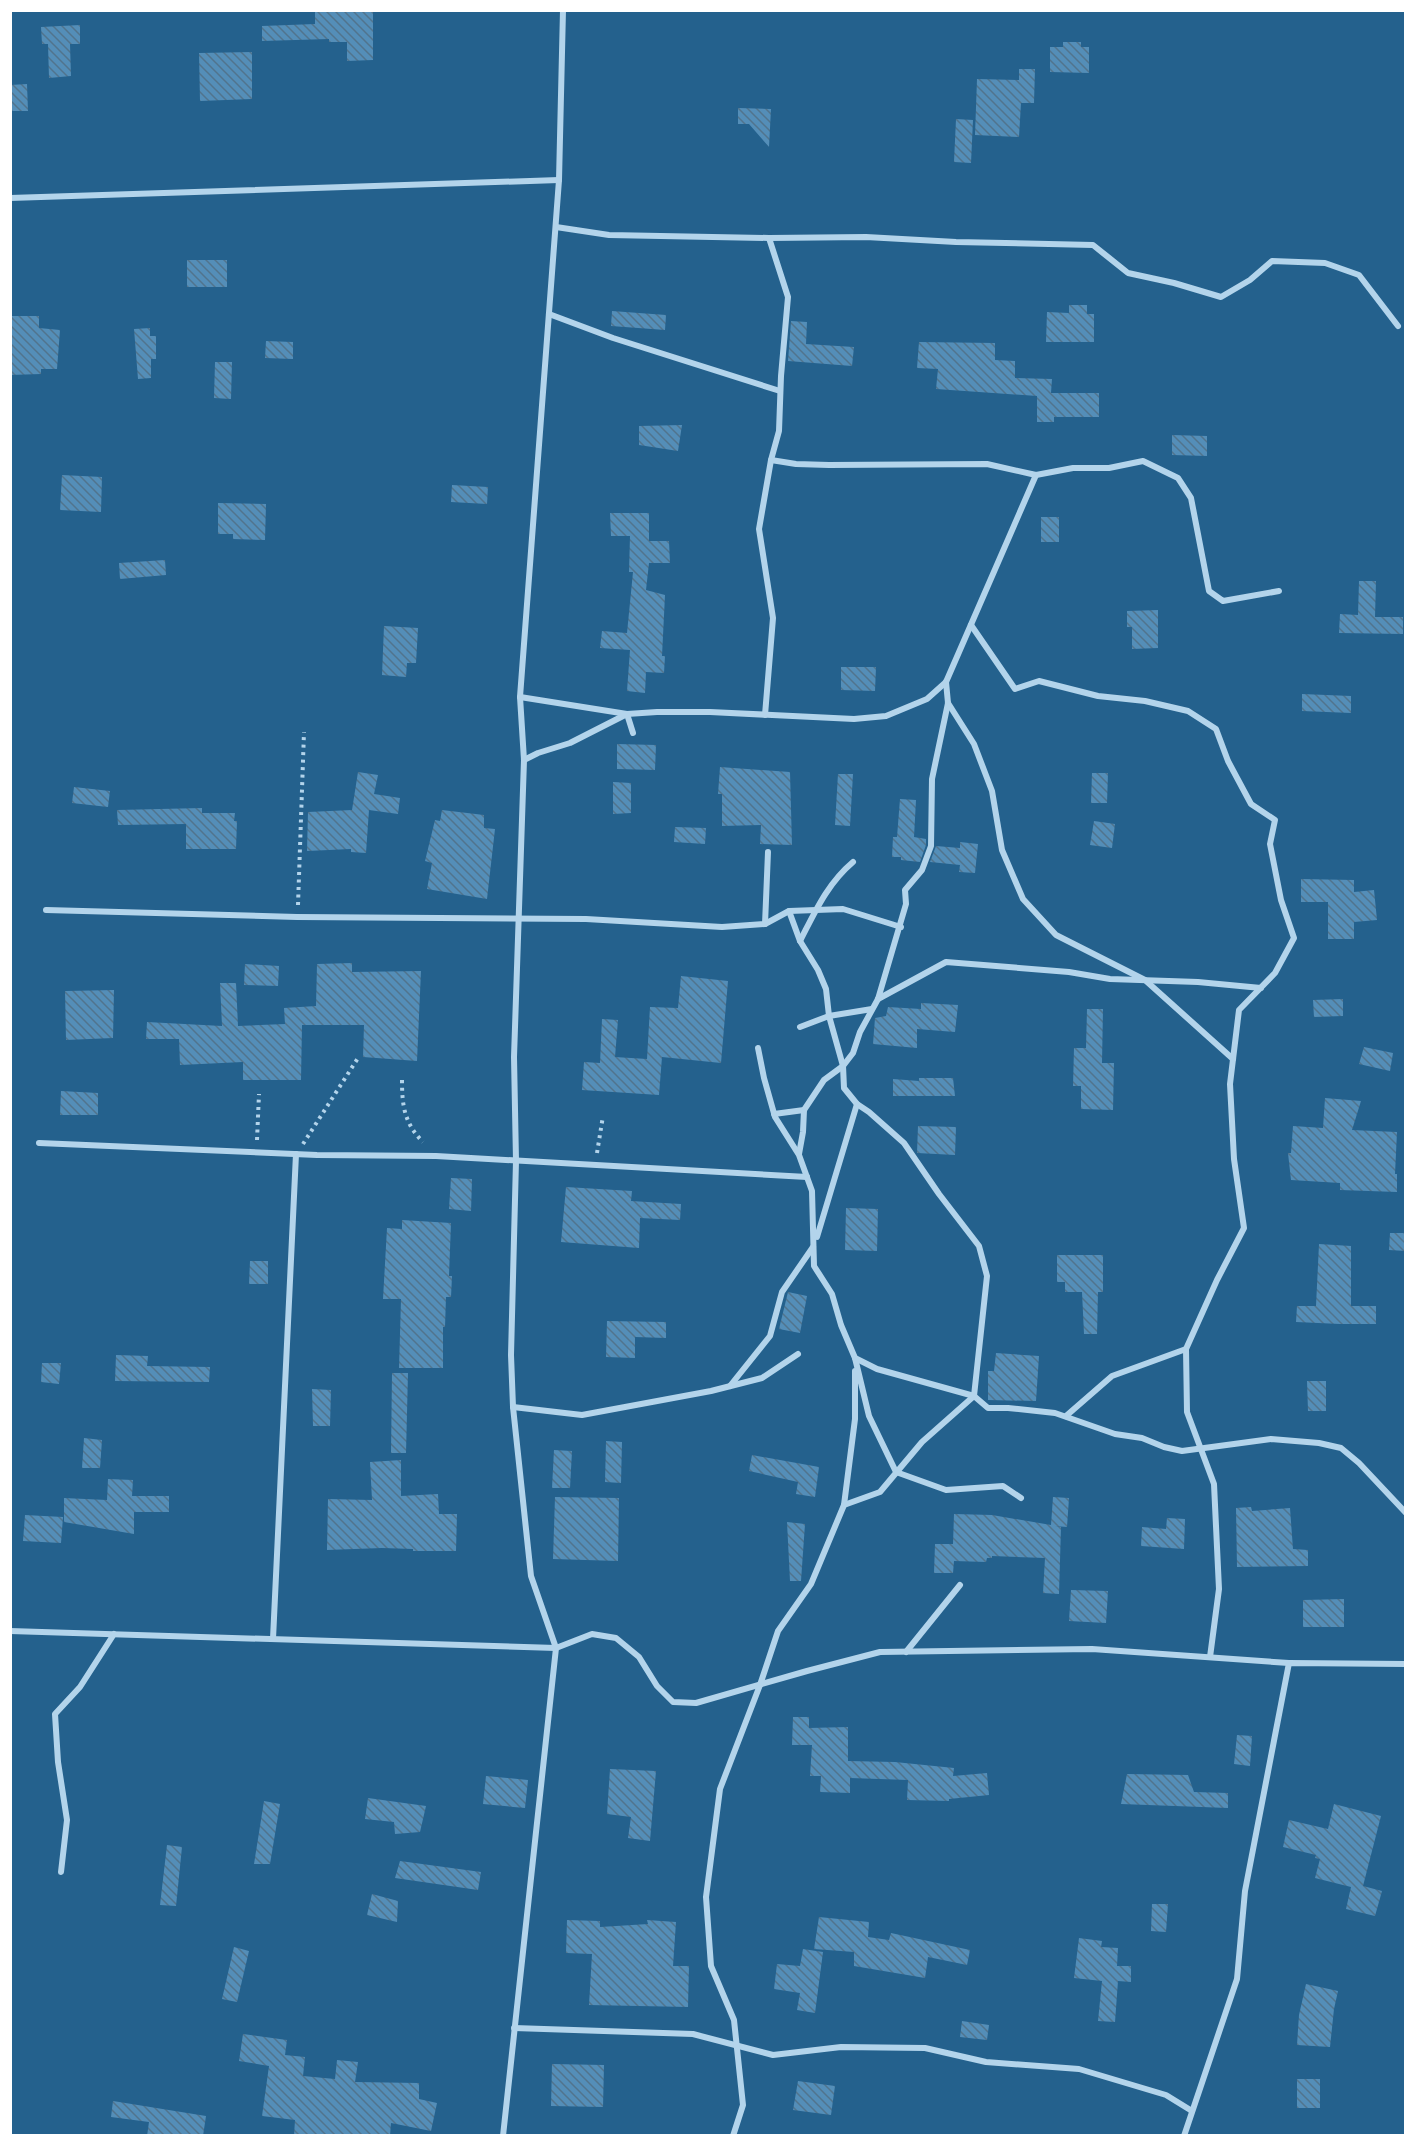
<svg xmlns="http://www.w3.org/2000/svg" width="1416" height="2146" font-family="'Space Grotesk',sans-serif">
  <defs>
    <pattern id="building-back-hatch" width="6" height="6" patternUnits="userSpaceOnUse" patternTransform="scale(1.5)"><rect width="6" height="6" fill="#548eb8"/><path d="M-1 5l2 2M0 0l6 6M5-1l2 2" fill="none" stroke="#51748d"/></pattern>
  </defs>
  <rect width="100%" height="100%" fill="#24618d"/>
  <!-- building -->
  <g fill="url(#building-back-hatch)">
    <polygon points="315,10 373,10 373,60 347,61 347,42 329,42 329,39 262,41 262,26 315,24"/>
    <polygon points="80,25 80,44 70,44 71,76 49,78 48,44 42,44 41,27"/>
    <polygon points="1063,42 1081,42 1081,47 1089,47 1089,73 1050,72 1050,47 1063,47"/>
    <polygon points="252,52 252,99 200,101 199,53"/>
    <polygon points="1019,69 1035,69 1034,103 1021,103 1019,137 975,135 977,79 1019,80"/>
    <polygon points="27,84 28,111 10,111 10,85"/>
    <polygon points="738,108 771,109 769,147 749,124 738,124"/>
    <polygon points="956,119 973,120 971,163 954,162"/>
    <rect x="187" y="260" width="40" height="27"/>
    <polygon points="1069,305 1087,305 1087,314 1094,314 1094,342 1046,342 1047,312 1069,313"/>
    <polygon points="612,311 666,315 665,330 611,326"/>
    <polygon points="10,316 39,316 39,328 60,330 57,369 41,369 41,374 10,375"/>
    <polygon points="791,321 807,322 806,344 854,347 852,366 788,361"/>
    <polygon points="150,328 150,336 156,336 156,359 151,359 151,378 138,379 134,329"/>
    <polygon points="266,341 293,342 293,359 265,358"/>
    <polygon points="919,342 995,343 995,360 1015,361 1015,378 1052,379 1051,393 1099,393 1099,417 1054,417 1054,422 1037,422 1037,396 936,389 938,369 917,368"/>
    <polygon points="215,362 232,362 231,399 214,398"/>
    <polygon points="682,425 678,451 639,445 639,426"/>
    <polygon points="1172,435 1207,436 1207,456 1172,455"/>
    <polygon points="62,475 102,477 101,512 60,510"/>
    <polygon points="452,485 488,487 487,504 451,502"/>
    <polygon points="218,503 266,504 265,540 233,539 233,534 218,534"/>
    <polygon points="610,513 649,513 649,541 669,541 670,563 649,563 646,590 665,595 662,656 665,656 664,673 646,672 645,693 627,691 630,650 600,648 602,631 627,633 633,572 629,572 630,536 611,536"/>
    <rect x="1041" y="517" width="18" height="25"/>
    <polygon points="165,560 166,575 120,579 119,563"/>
    <polygon points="1359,581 1376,581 1375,617 1403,617 1403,634 1339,633 1340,614 1358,615"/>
    <polygon points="1158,610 1158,648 1132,649 1132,627 1127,627 1127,611"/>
    <polygon points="384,626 418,628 416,663 407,663 406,677 382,675"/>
    <polygon points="841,667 876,667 875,691 841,690"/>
    <polygon points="1302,694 1351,696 1351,713 1302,711"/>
    <polygon points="617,744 656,745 655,770 617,769"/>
    <polygon points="720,767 790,772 792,845 760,844 761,825 722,826 722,794 718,794"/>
    <polygon points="358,772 378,775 374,794 400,798 398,814 369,810 366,853 351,852 351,849 307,851 308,812 352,810"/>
    <polygon points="1092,773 1108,773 1107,803 1091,803"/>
    <polygon points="838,774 853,774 850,826 835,825"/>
    <polygon points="613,782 631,783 631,813 613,814"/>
    <polygon points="74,787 110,791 108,807 72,803"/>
    <polygon points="900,799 916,800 914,837 926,839 926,845 920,862 901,860 901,857 892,857 893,837 897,837"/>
    <polygon points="202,808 202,813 235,813 234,821 237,821 236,849 186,849 186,824 118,825 117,810"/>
    <polygon points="442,810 484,815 484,828 495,829 487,899 427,889 432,863 425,861 435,820 440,821"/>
    <polygon points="1094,821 1115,824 1112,848 1090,845"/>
    <polygon points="675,827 706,828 705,844 674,842"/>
    <polygon points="960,842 978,844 975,873 959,872 960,865 930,862 936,846 960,848"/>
    <polygon points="1301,879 1354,880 1354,892 1374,890 1377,920 1354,922 1354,939 1328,939 1328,902 1301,902"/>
    <polygon points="352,963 352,972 421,971 417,1061 363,1057 364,1025 302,1025 301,1080 243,1080 243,1062 180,1065 179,1039 146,1039 147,1022 222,1026 220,983 236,983 238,1026 285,1024 284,1008 316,1006 317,964"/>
    <polygon points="245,964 279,966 278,986 244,985"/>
    <polygon points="681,976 728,981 721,1063 662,1057 659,1095 582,1090 584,1062 600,1063 602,1019 618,1020 615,1057 647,1059 650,1007 678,1008"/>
    <polygon points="114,990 113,1038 66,1040 65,991"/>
    <polygon points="1343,999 1343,1016 1314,1017 1313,1000"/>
    <polygon points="921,1003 958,1005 955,1032 917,1029 917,1048 873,1044 875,1018 886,1016 888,1007 921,1009"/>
    <polygon points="1087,1009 1103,1009 1102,1063 1114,1063 1113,1110 1081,1109 1081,1086 1073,1086 1074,1048 1086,1048"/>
    <polygon points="1364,1047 1393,1053 1390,1071 1359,1064"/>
    <polygon points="919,1078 953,1078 955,1096 893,1096 893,1079 919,1081"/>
    <polygon points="61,1091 98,1093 98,1115 60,1115"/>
    <polygon points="1325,1098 1361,1101 1352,1130 1397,1132 1395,1174 1397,1174 1397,1192 1340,1190 1340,1183 1291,1180 1288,1153 1291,1153 1293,1126 1323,1128"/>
    <polygon points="918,1126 956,1127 955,1155 917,1153"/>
    <polygon points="451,1178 472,1179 471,1211 449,1209"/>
    <polygon points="566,1187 632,1191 631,1201 681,1204 680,1220 640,1218 639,1248 561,1242"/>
    <polygon points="846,1208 878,1209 877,1251 845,1250"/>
    <polygon points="402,1220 451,1223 449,1276 452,1276 451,1297 446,1297 445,1327 443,1327 443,1368 399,1368 401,1299 383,1299 387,1228 402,1229"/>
    <polygon points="1390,1233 1406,1233 1406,1251 1389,1250"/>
    <polygon points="1319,1244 1351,1246 1351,1306 1376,1306 1376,1324 1340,1324 1296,1322 1297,1306 1316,1306"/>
    <polygon points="1057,1255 1103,1255 1103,1292 1098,1292 1097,1334 1084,1334 1082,1292 1065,1292 1065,1282 1057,1282"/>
    <polygon points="250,1261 268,1261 268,1284 249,1284"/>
    <polygon points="788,1292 807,1296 800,1333 779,1329"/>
    <polygon points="607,1321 666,1322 666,1338 635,1337 635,1358 606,1357"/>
    <polygon points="996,1353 1039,1356 1036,1401 988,1400 988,1371 994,1371"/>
    <polygon points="116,1355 148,1356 147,1366 210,1367 209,1382 115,1381"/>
    <polygon points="42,1363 61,1363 59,1384 41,1382"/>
    <polygon points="392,1373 408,1373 406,1453 391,1453"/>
    <polygon points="1307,1381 1326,1381 1326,1411 1308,1411"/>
    <polygon points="312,1389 331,1390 330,1426 313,1426"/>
    <polygon points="84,1438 102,1440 100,1468 82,1468"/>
    <polygon points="606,1441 622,1442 621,1483 605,1482"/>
    <polygon points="554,1450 572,1451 570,1488 552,1488"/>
    <polygon points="752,1455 819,1467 815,1497 796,1494 798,1482 749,1471"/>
    <polygon points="401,1460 401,1496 438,1494 439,1514 457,1514 456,1551 413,1551 413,1549 382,1548 327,1550 328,1499 372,1500 370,1462"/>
    <polygon points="108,1479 133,1480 132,1496 169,1496 169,1512 134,1512 134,1534 64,1522 64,1498 107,1500"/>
    <polygon points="555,1497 619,1498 618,1561 553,1559"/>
    <polygon points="1053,1497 1069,1498 1067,1527 1055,1526 1061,1527 1059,1594 1043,1593 1045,1558 992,1556 992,1558 987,1558 986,1562 954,1561 953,1573 934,1573 935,1544 953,1544 954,1514 992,1515 1051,1525"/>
    <polygon points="1251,1507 1252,1511 1290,1508 1293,1549 1308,1550 1308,1566 1237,1567 1236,1508"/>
    <polygon points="25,1515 63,1517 61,1543 23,1541"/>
    <polygon points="1167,1518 1185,1519 1184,1549 1141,1546 1142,1527 1166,1529"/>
    <polygon points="787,1522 805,1524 801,1581 790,1581"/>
    <polygon points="1071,1590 1108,1591 1106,1623 1069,1621"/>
    <polygon points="1344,1599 1344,1627 1303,1627 1303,1600"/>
    <polygon points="793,1717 809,1717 809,1728 848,1727 848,1761 895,1762 954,1768 953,1776 987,1773 989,1795 949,1799 949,1801 907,1800 908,1780 850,1778 850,1793 820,1792 821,1776 810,1776 812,1745 792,1745"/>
    <polygon points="1237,1735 1252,1736 1250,1766 1234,1764"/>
    <polygon points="610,1769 656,1771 650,1841 628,1838 631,1817 607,1814"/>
    <polygon points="1127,1774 1188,1775 1194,1792 1228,1793 1228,1808 1121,1804"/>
    <polygon points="486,1776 528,1780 525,1808 483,1804"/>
    <polygon points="368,1798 426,1806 420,1832 395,1834 394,1822 365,1819"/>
    <polygon points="264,1801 280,1804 270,1864 254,1864"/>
    <polygon points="1334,1804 1381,1816 1363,1886 1382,1891 1375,1916 1346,1909 1351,1887 1315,1878 1320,1859 1315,1858 1316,1855 1283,1847 1289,1820 1328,1829"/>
    <polygon points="167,1845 182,1847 176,1906 160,1905"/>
    <polygon points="400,1861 481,1872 478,1890 395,1878"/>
    <polygon points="372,1894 398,1901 397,1922 367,1915"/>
    <polygon points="1152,1904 1168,1904 1166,1932 1151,1931"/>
    <polygon points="819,1917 869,1922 868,1937 889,1940 891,1933 970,1950 967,1965 928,1957 925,1978 854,1966 854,1952 814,1949"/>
    <polygon points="567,1920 600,1921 600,1927 648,1924 647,1920 676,1922 673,1966 689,1966 688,2007 589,2005 592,1954 566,1953"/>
    <polygon points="1079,1938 1102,1941 1101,1947 1118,1948 1117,1966 1131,1966 1131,1982 1118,1981 1115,2022 1098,2021 1102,1981 1074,1978"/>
    <polygon points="234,1947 249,1951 237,2002 222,1999"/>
    <polygon points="803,1949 823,1952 815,2013 797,2010 800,1993 774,1989 777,1964 800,1966"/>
    <polygon points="1306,1984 1338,1991 1334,2009 1330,2047 1297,2045 1299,2015"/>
    <polygon points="962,2021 989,2025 987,2040 960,2037"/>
    <polygon points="243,2034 287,2040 285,2055 305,2057 303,2076 335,2079 337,2060 358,2062 355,2082 419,2083 419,2099 437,2103 431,2131 391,2123 390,2136 294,2136 295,2120 262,2116 269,2066 239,2061"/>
    <polygon points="552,2064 604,2065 603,2107 551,2106"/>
    <rect x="1297" y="2079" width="23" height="29"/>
    <polygon points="798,2081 835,2086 831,2115 793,2110"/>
    <polygon points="113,2101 206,2116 203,2136 147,2136 149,2122 111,2117"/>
  </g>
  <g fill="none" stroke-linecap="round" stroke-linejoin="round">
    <!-- path -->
    <g stroke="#b3d4eb" stroke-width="4" stroke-dasharray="3 4.5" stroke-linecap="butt">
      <polyline points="298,905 304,732"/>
      <path d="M402,1080C402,1105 404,1123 423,1142"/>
      <polyline points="257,1140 259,1094"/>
      <polyline points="303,1144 358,1058"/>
      <polyline points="597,1153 603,1116"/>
    </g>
    <!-- minor -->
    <g stroke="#b3d4eb" stroke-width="6">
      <polyline points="10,198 559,180"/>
      <polyline points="556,227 609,235 769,238 866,237 956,242 1093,245 1128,273 1174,283 1221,297 1250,280 1272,261 1325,263 1359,275 1398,326"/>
      <polyline points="549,314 613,338 780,391"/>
      <polyline points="771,460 796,464 829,465 987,464 1036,475 1073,468 1109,468 1143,461 1178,478 1191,498 1209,591 1223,601 1279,591"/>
      <polyline points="971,625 1015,689 1039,681 1098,696 1145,701 1188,711 1216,729 1228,761 1251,804 1275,820 1270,844 1281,900 1294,938 1275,973 1239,1010 1230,1084 1234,1159 1244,1228 1217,1280 1186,1349 1187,1412 1214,1484 1219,1589 1210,1657"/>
      <polyline points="520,697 627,714 633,733"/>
      <polyline points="948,703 974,744 992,791 1002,850 1023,899 1056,935 1145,980 1233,1059"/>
      <polyline points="765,715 773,618 759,529 771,460 779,431 781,376 788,297 769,238"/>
      <polyline points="524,760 538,753 570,743 627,714 657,712 710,712 854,719 886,716 927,699 946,682 1036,475"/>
      <polyline points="46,910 297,917 586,919 722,927 765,924 789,911 843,909 901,927"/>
      <polyline points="765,924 768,852"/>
      <path d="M800,941C815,912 827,884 853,862"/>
      <polyline points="878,999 946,962 1069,972 1110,979 1198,982 1261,988"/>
      <polyline points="800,1027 829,1016 872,1009"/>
      <polyline points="758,1048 764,1078 775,1117 799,1155 812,1191 814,1266 832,1294 841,1325 855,1358 877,1369 974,1396 988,1408 1008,1408 1055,1413 1115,1434 1142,1438 1164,1447 1182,1451 1271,1439 1319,1443 1341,1448 1359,1463 1406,1513"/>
      <polyline points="774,1114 804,1110"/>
      <polyline points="39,1143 317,1155 436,1156 807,1177"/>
      <polyline points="799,1154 803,1132 804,1110 824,1080 843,1066 853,1053 860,1032 878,999 906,904 905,890 922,870 931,846 932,779 948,703 946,682"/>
      <polyline points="817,1237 857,1104"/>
      <polyline points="855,1358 869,1416 896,1472 946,1490 1003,1486 1021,1498"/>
      <polyline points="730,1386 770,1336 782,1292 813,1247"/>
      <polyline points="513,1407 582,1415 711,1391 762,1378 798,1354"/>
      <polyline points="1066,1416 1112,1376 1186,1349"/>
      <polyline points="844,1505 855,1419 855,1371"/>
      <polyline points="10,1631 556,1648 592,1634 616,1638 639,1657 657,1686 673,1702 696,1703 807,1671 880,1652 1092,1649 1289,1663"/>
      <polyline points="273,1639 296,1154"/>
      <polyline points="906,1652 960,1585"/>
      <polyline points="61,1872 67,1820 58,1762 55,1714 80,1687 114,1634"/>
      <polyline points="514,2028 693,2034 773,2055 841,2047 925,2048 986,2062 1079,2069 1166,2095 1192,2111"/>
      <polyline points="503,2136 556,1648 531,1576 513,1407 511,1355 516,1161 514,1057 524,760 520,697 559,180 563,10"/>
      <polyline points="733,2136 743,2105 734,2020 711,1966 706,1897 720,1789 760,1685 778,1631 811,1584 844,1505 880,1492 922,1442 974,1396 987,1276 979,1246 939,1194 904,1143 869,1112 857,1104 844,1088 843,1066 829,1016 826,989 818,970 800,941 789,911"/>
      <polyline points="1184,2136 1237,1979 1245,1891 1289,1663 1406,1664"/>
    </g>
  </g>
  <!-- border -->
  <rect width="1416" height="2146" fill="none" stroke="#ffffff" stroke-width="24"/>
</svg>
